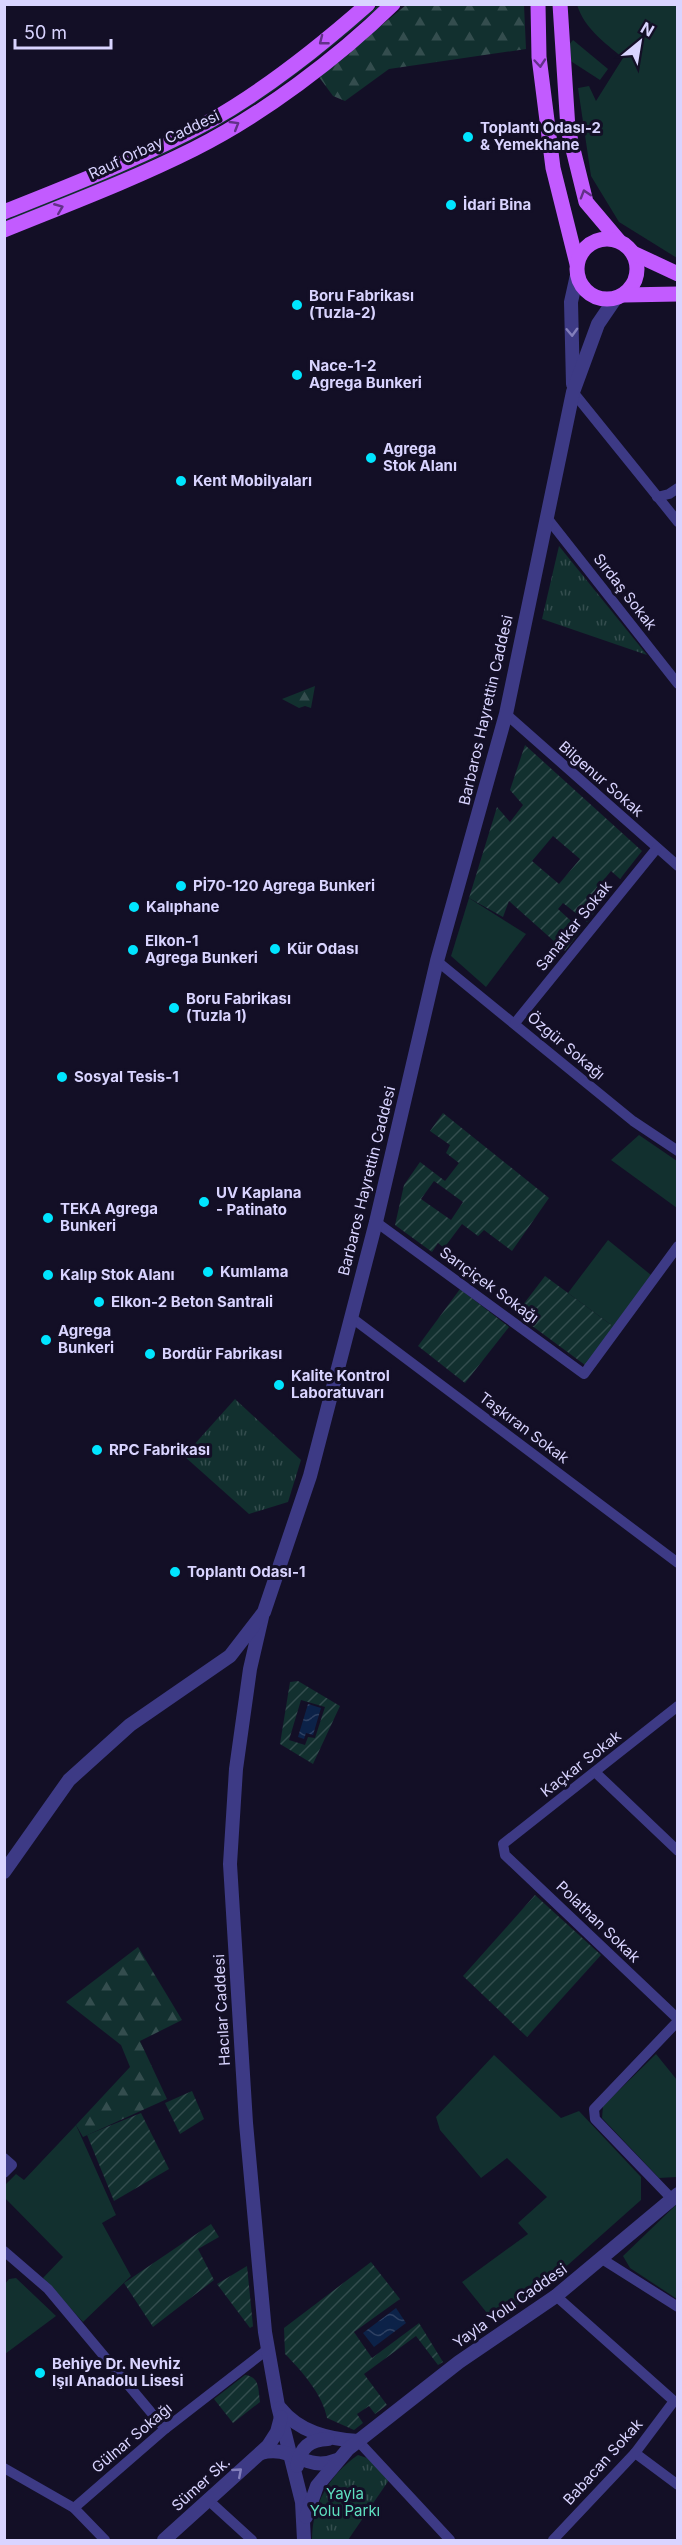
<svg xmlns="http://www.w3.org/2000/svg" width="682" height="2545" font-family="Inter,sans-serif">
  <defs>
    <pattern id="forest-firs" width="22" height="20" patternUnits="userSpaceOnUse" patternTransform="scale(1.5)"><rect width="22" height="20" fill="#12302f"/><path d="M5 1l3.5 6h-7zM16 11l3.5 6h-7z" fill="#344d4e"/></pattern>
    <pattern id="park-tufts" width="24" height="20" patternUnits="userSpaceOnUse" patternTransform="scale(1.5)"><rect width="24" height="20" fill="#12302f"/><path d="M3 7l-1-3M5 7V3M7 7l1-3M15 17l-1-3M17 17v-4M19 17l1-3" fill="none" stroke="#344d4e"/></pattern>
    <pattern id="garden-furrows" width="10" height="10" patternUnits="userSpaceOnUse" patternTransform="scale(1.5)"><rect width="10" height="10" fill="#12302f"/><path d="M-1 1l2-2M0 10L10 0M9 11l2-2" fill="none" stroke="#344d4e"/></pattern>
    <pattern id="water-waves" width="16" height="10" patternUnits="userSpaceOnUse" patternTransform="scale(1.5)"><rect width="16" height="10" fill="#0c2248"/><path d="M0 5q4-4 8 0t8 0" fill="none" stroke="#2f4163"/></pattern>
  </defs>
  <rect width="100%" height="100%" fill="#130f26"/>
  <!-- grass -->
  <g fill="#12302f">
    <path d="M379,5H382C330,48 277,93 217,127C149,165 77,193 5,222V220L142,163L185,142L346,32Z"/>
    <path d="M577,5H677V258L619,222L591,176L578,88L589,86L596,101L623,58C604,42 585,29 577,5Z"/>
    <polygon points="573,40 608,69 600,80 569,60 568,46"/>
    <polygon points="469,898 526,934 486,987 451,956"/>
    <polygon points="639,1135 677,1161 677,1208 611,1160"/>
    <polygon points="608,1240 651,1275 614,1327 568,1293"/>
    <polygon points="656,2054 677,2080 677,2177 659,2178 602,2118 603,2106"/>
    <polygon points="494,2055 561,2118 579,2111 641,2177 641,2200 569,2264 495,2323 462,2282 528,2234 518,2223 547,2197 507,2158 481,2178 440,2130 436,2117"/>
    <polygon points="76,2125 116,2215 102,2223 131,2276 83,2322 43,2278 63,2257 5,2198 4,2186 16,2174 24,2180"/>
    <polygon points="677,2204 677,2299 630,2268 623,2256"/>
    <polygon points="16,2278 56,2316 5,2354 5,2284 9,2279"/>
  </g>
  <!-- forest -->
  <g fill="url(#forest-firs)">
    <polygon points="406,5 524,5 526,49 389,69 345,101 333,96 319,77"/>
    <polygon points="315,686 311,708 305,706 299,708 282,699"/>
    <polygon points="138,1947 182,2020 140,2041 167,2099 83,2137 76,2125 130,2067 121,2045 66,2002"/>
  </g>
  <!-- park -->
  <g fill="url(#park-tufts)">
    <polygon points="559,546 647,655 542,619"/>
    <polygon points="235,1399 301,1460 288,1502 249,1514 184,1456"/>
    <path d="M358,2455L367,2458L389,2480L348,2540H312C312,2505 329,2475 358,2455Z"/>
  </g>
  <!-- garden -->
  <g fill="url(#garden-furrows)" fill-rule="evenodd">
    <path d="M525,745L642,851L620,879L611,871L596,889L606,897L587,922L563,903L558,909L581,930L565,951L509,901L503,917L469,898L497,807L510,822L523,805L510,790ZM553,836L580,859L559,884L532,861Z"/>
    <path d="M443,1113L549,1198L512,1251L484,1230L478,1236L462,1224L444,1248L438,1243L432,1252L395,1225L404,1185L420,1162L445,1181L459,1163L446,1153L450,1145L430,1131ZM434,1181L463,1202L451,1220L421,1199Z"/>
    <polygon points="545,1276 614,1327 585,1365 516,1314"/>
    <polygon points="460,1289 509,1327 465,1383 418,1346"/>
    <path d="M298,1681L340,1706L313,1764L280,1744L290,1682ZM301,1700L325,1707L315,1738L308,1737L305,1745L289,1740Z"/>
    <polygon points="535,1895 601,1955 527,2037 463,1976"/>
    <polygon points="192,2091 204,2119 180,2134 165,2103"/>
    <polygon points="141,2113 169,2169 114,2201 87,2135"/>
    <polygon points="211,2224 219,2237 198,2249 214,2280 153,2327 124,2283"/>
    <path d="M371,2262L400,2299L354,2332L372,2358L419,2323L443,2362L438,2365L416,2336L364,2374L387,2405L375,2414L369,2406L357,2414L363,2423L354,2430L327,2418C323,2395 301,2370 285,2354L284,2328Z"/>
    <polygon points="247,2266 253,2326 250,2328 217,2284"/>
    <path d="M245,2375C260,2377 258,2389 260,2402L233,2423L214,2399Z"/>
  </g>
  <!-- water -->
  <g fill="url(#water-waves)">
    <polygon points="308,1704 321,1708 313,1735 306,1733 304,1739 298,1737"/>
    <polygon points="396,2308 406,2323 374,2347 363,2333"/>
  </g>
  <g fill="none" stroke-linecap="round" stroke-linejoin="round">
    <!-- minor -->
    <g stroke="#3d3a85" stroke-width="10">
      <polyline points="573,392 678,522"/>
      <polyline points="657,497 669,494 678,488"/>
      <polyline points="548,519 678,684"/>
      <polyline points="506,714 678,866"/>
      <polyline points="437,961 633,1121 678,1151"/>
      <polyline points="515,1023 657,848"/>
      <polyline points="376,1222 584,1374 678,1246"/>
      <polyline points="352,1318 678,1563"/>
      <polyline points="678,1706 503,1844 505,1855 678,2019"/>
      <polyline points="595,1772 678,1851"/>
      <polyline points="4,2158 12,2165 4,2173"/>
      <polyline points="672,2199 595,2119 594,2109 678,2021"/>
      <polyline points="4,2251 48,2289 165,2429"/>
      <polyline points="602,2259 678,2307"/>
      <polyline points="358,2441 450,2540"/>
      <polyline points="635,2453 678,2485"/>
      <polyline points="4,2468 74,2508 105,2540"/>
      <polyline points="207,2499 252,2540"/>
      <polyline points="74,2508 165,2429 268,2349"/>
      <polyline points="553,2540 635,2453 674,2401 556,2296"/>
    </g>
    <!-- tertiary -->
    <g stroke="#3d3a85" stroke-width="14">
      <polyline points="573,384 571,302 577,275"/>
      <polyline points="262,1617 250,1669 236,1769 230,1864 246,2123 265,2332 278,2406 302,2502 304,2540"/>
      <polyline points="4,1872 69,1780 130,1725 230,1656 264,1612 310,1476 376,1222 437,961 506,714 573,392 598,324 615,299"/>
      <path d="M280,2408C299,2432 328,2439 358,2441"/>
      <path d="M261,2453C292,2444 305,2473 337,2460"/>
      <path d="M297,2466C301,2447 309,2440 328,2439"/>
      <polyline points="306,2517 317,2486 348,2449 459,2362 556,2296 678,2194"/>
      <polyline points="164,2540 268,2446 277,2432 281,2417"/>
    </g>
    <!-- primary -->
    <g stroke="#c25bff" stroke-width="15">
      <polyline points="538,4 539,57 553,168 577,264"/>
      <polyline points="560,4 568,129 586,202 619,241"/>
      <path d="M4,212C74,184 144,157 210,121C267,89 319,47 368,4"/>
      <path d="M4,230C68,204 132,180 194,149C262,115 338,58 393,4"/>
      <circle cx="607" cy="269" r="30"/>
      <polyline points="633,253 678,274"/>
      <polyline points="624,295 678,294"/>
    </g>
  </g>
  <!-- one-way arrows -->
  <defs><path id="oneway-chevron" d="M-2-3.5L2.5 0L-2 3.5" fill="none" stroke-width="1.6" stroke-linecap="round" stroke-linejoin="round" transform="scale(1.5)"/></defs>
  <g stroke="#623188">
    <use href="#oneway-chevron" transform="translate(323 41) rotate(142)"/>
    <use href="#oneway-chevron" transform="translate(540 63) rotate(85)"/>
    <use href="#oneway-chevron" transform="translate(235 125) rotate(-31)"/>
    <use href="#oneway-chevron" transform="translate(585 194) rotate(-107)"/>
    <use href="#oneway-chevron" transform="translate(59 208) rotate(-22)"/>
  </g>
  <g stroke="#837fbc">
    <use href="#oneway-chevron" transform="translate(572 332) rotate(88)"/>
    <use href="#oneway-chevron" transform="translate(238 2472) rotate(-41)"/>
  </g>
  <!-- markers -->
  <g fill="#00e5ff" stroke="#130f26" stroke-width="2">
    <circle cx="468" cy="137" r="6"/>
    <circle cx="451" cy="205" r="6"/>
    <circle cx="297" cy="305" r="6"/>
    <circle cx="297" cy="375" r="6"/>
    <circle cx="371" cy="458" r="6"/>
    <circle cx="181" cy="481" r="6"/>
    <circle cx="181" cy="886" r="6"/>
    <circle cx="134" cy="907" r="6"/>
    <circle cx="275" cy="949" r="6"/>
    <circle cx="133" cy="950" r="6"/>
    <circle cx="174" cy="1008" r="6"/>
    <circle cx="62" cy="1077" r="6"/>
    <circle cx="204" cy="1202" r="6"/>
    <circle cx="48" cy="1218" r="6"/>
    <circle cx="208" cy="1272" r="6"/>
    <circle cx="48" cy="1275" r="6"/>
    <circle cx="99" cy="1302" r="6"/>
    <circle cx="46" cy="1340" r="6"/>
    <circle cx="150" cy="1354" r="6"/>
    <circle cx="279" cy="1385" r="6"/>
    <circle cx="97" cy="1450" r="6"/>
    <circle cx="175" cy="1572" r="6"/>
    <circle cx="40" cy="2373" r="6"/>
  </g>
  <g text-anchor="middle" stroke-width="6" stroke-linejoin="round" paint-order="stroke">
    <!-- poi labels -->
    <g font-size="15" font-weight="bold" fill="#d9d4ff" stroke="#130f26" text-anchor="start">
      <text x="480" y="133">Toplantı Odası-2<tspan x="480" dy="17">&amp; Yemekhane</tspan></text>
      <text x="463" y="210">İdari Bina</text>
      <text x="309" y="301">Boru Fabrikası<tspan x="309" dy="17">(Tuzla-2)</tspan></text>
      <text x="309" y="371">Nace-1-2<tspan x="309" dy="17">Agrega Bunkeri</tspan></text>
      <text x="383" y="454">Agrega<tspan x="383" dy="17">Stok Alanı</tspan></text>
      <text x="193" y="486">Kent Mobilyaları</text>
      <text x="193" y="891">Pİ70-120 Agrega Bunkeri</text>
      <text x="146" y="912">Kalıphane</text>
      <text x="145" y="946">Elkon-1<tspan x="145" dy="17">Agrega Bunkeri</tspan></text>
      <text x="287" y="954">Kür Odası</text>
      <text x="186" y="1004">Boru Fabrikası<tspan x="186" dy="17">(Tuzla 1)</tspan></text>
      <text x="74" y="1082">Sosyal Tesis-1</text>
      <text x="216" y="1198">UV Kaplana<tspan x="216" dy="17">- Patinato</tspan></text>
      <text x="60" y="1214">TEKA Agrega<tspan x="60" dy="17">Bunkeri</tspan></text>
      <text x="220" y="1277">Kumlama</text>
      <text x="60" y="1280">Kalıp Stok Alanı</text>
      <text x="111" y="1307">Elkon-2 Beton Santrali</text>
      <text x="58" y="1336">Agrega<tspan x="58" dy="17">Bunkeri</tspan></text>
      <text x="162" y="1359">Bordür Fabrikası</text>
      <text x="291" y="1381">Kalite Kontrol<tspan x="291" dy="17">Laboratuvarı</tspan></text>
      <text x="109" y="1455">RPC Fabrikası</text>
      <text x="187" y="1577">Toplantı Odası-1</text>
      <text x="52" y="2369">Behiye Dr. Nevhiz<tspan x="52" dy="17">Işıl Anadolu Lisesi</tspan></text>
    </g>
    <!-- street labels -->
    <g font-size="15" fill="#d9d4ff" stroke="#130f26">
      <text transform="translate(154 145) rotate(-25)" y="5">Rauf Orbay Caddesi</text>
      <text transform="translate(625 592) rotate(52)" y="5">Sırdaş Sokak</text>
      <text transform="translate(486 710) rotate(-77)" y="5">Barbaros Hayrettin Caddesi</text>
      <text transform="translate(601 779) rotate(41)" y="5">Bilgenur Sokak</text>
      <text transform="translate(574 926) rotate(-51)" y="5">Sanatkar Sokak</text>
      <text transform="translate(566 1046) rotate(40)" y="5">Özgür Sokağı</text>
      <text transform="translate(367 1181) rotate(-76)" y="5">Barbaros Hayrettin Caddesi</text>
      <text transform="translate(489 1285) rotate(36)" y="5">Sarıçiçek Sokağı</text>
      <text transform="translate(524 1428) rotate(37)" y="5">Taşkıran Sokak</text>
      <text transform="translate(581 1764) rotate(-38)" y="5">Kaçkar Sokak</text>
      <text transform="translate(598 1922) rotate(44)" y="5">Polathan Sokak</text>
      <text transform="translate(222 2010) rotate(-93)" y="5">Hacılar Caddesi</text>
      <text transform="translate(510 2306) rotate(-35)" y="5">Yayla Yolu Caddesi</text>
      <text transform="translate(132 2438) rotate(-40)" y="5">Gülnar Sokağı</text>
      <text transform="translate(603 2462) rotate(-48)" y="5">Babacan Sokak</text>
      <text transform="translate(201 2484) rotate(-42)" y="5">Sümer Sk.</text>
    </g>
    <!-- park labels -->
    <g font-size="15" fill="#5fe0c0" stroke="#130f26">
      <text x="345" y="2499">Yayla<tspan x="345" dy="17">Yolu Parkı</tspan></text>
    </g>
  </g>
  <!-- border -->
  <rect width="682" height="2545" fill="none" stroke="#d9d4ff" stroke-width="12"/>
  <!-- north arrow -->
  <g transform="translate(640 42) rotate(30)" stroke="#130f26" stroke-width="4.5" paint-order="stroke">
  <path d="M0-4.5L10 22L0 15L-10 22Z" fill="#d9d4ff"/>
  <text y="-9" font-size="16" font-weight="bold" text-anchor="middle" fill="#d9d4ff">N</text>
  </g>
  <!-- scale -->
  <path d="M15 39v9h96v-9" fill="none" stroke="#d9d4ff" stroke-width="3"/>
  <text x="24" y="39" font-size="18" fill="#d9d4ff" stroke="#130f26" stroke-width="4.5" paint-order="stroke">50 m</text>
</svg>
